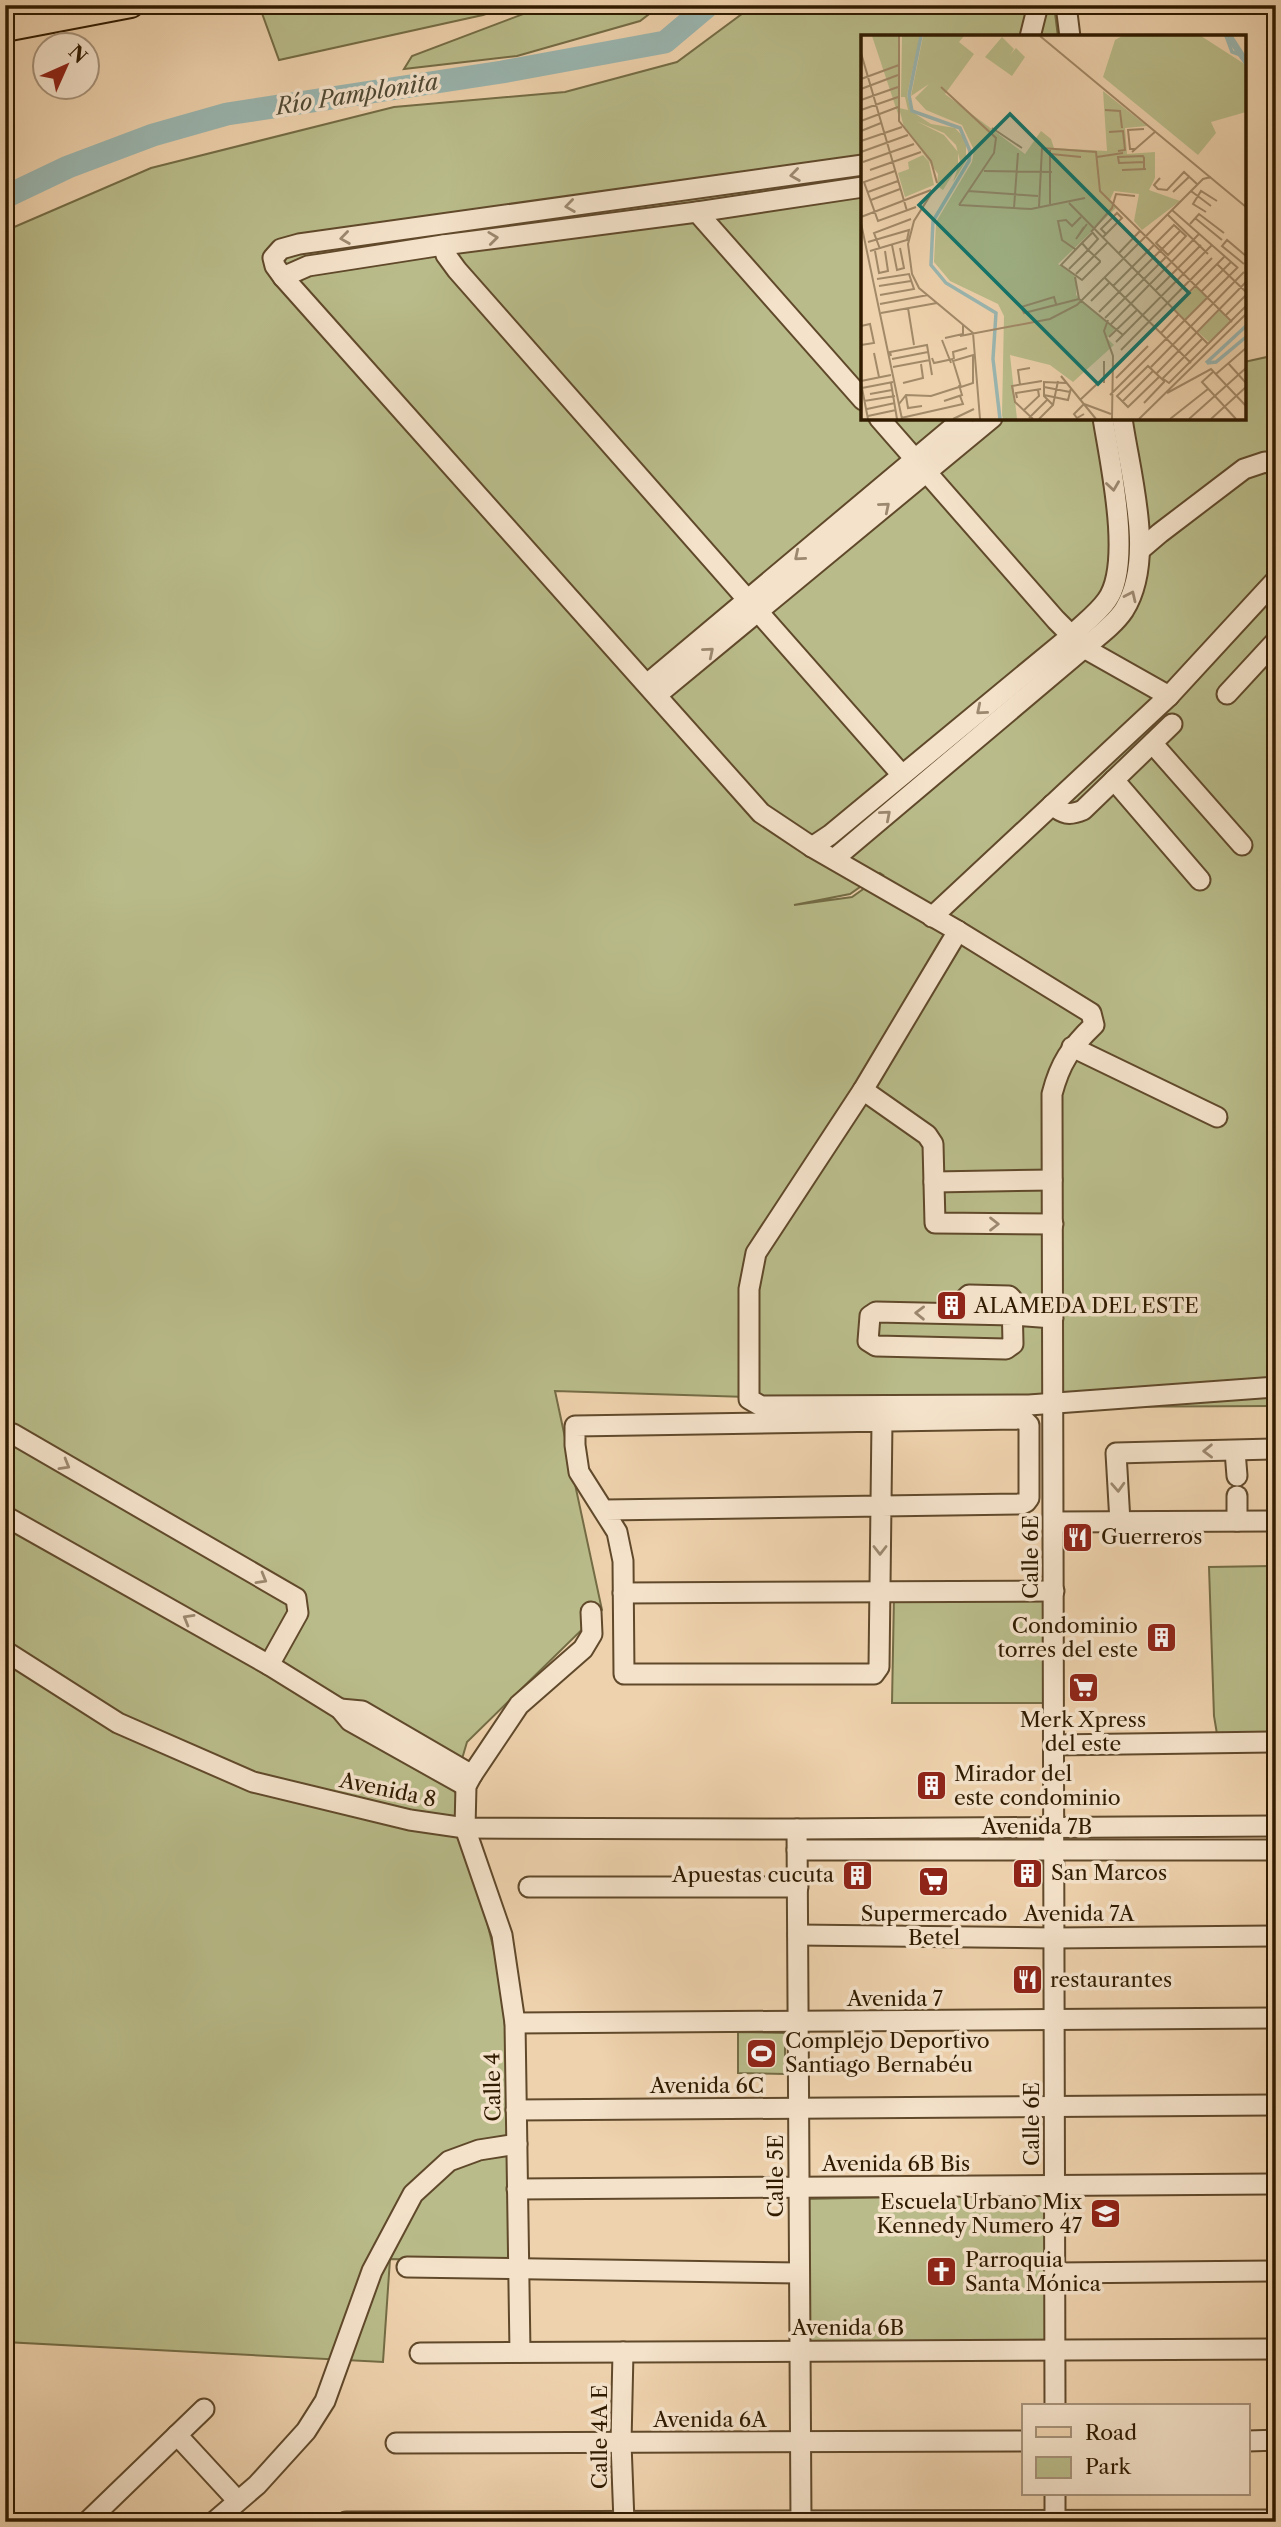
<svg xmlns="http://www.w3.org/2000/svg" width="1281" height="2527" font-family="'Libre Caslon Text',serif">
  <rect width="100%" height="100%" fill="#eed2ad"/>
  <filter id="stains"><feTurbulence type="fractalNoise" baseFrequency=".00286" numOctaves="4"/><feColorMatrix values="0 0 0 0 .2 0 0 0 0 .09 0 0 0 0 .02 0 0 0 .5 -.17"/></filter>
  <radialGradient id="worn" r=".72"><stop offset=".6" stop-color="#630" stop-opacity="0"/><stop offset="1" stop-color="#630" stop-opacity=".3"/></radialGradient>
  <!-- green -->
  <g fill="#b9bc8a" stroke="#746c45" stroke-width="2" fill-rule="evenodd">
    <polygon points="259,5 512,5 483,15 279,60"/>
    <polygon points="547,5 661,5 640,21 517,56 404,69 412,56"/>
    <path d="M754,5H1054L1058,37H863V418H1244V362L1276,355V1406L1071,1407L555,1391L602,1610L467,1742L454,1786L511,2021L508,2261L390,2259L383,2362L5,2342V231L151,168L394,107L565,92L677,62ZM880,873L883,875L852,897L794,905L850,894Z"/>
    <polygon points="1276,1566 1276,1734 1217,1734 1214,1716 1209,1567"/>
    <polygon points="894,1596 1047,1596 1045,1703 892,1703"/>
    <polygon points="738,2032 785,2033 785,2074 738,2073"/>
    <polygon points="1046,2194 1049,2349 810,2347 806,2199"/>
  </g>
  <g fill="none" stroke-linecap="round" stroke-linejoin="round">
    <!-- river -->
    <polyline stroke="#9ab6b0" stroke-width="23" points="5,197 68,167 153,135 227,114 502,72 665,42 709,5"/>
    <defs>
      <g id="minor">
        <polyline points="1066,5 1070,37"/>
        <polyline points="1030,37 1038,5"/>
        <path d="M863,165L299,244L281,249L273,258L275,266L283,277L761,813L812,847L958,931L1091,1013L1094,1025C1071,1047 1060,1063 1052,1094L1055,2406"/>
        <polyline points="697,212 863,400"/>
        <polyline points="443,245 446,255 457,270 902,775"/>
        <polyline points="283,277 308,266 443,245 697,212 863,187"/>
        <polyline points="879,418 1056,620 1084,648 1169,696"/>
        <polyline points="1140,550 1160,533 1244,469 1265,462 1276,465"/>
        <polyline points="647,684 964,418"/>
        <polyline points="1227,694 1276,641"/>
        <polyline points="657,695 992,418"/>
        <polyline points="1153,744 1242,845"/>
        <polyline points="1114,780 1200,880"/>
        <path d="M1052,805C1063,814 1069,816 1083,810L1172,724"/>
        <path d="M812,847L830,835L1072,635C1083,624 1098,613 1107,600C1133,564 1110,462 1103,418"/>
        <path d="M834,859L1084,648C1097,637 1114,625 1124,610C1156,559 1130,475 1122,418"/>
        <polyline points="932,917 1169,696 1276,580"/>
        <polyline points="1072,1047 1217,1117"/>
        <polyline points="863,1090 958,931"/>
        <polyline points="934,1182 1052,1180"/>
        <polyline points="1053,1224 935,1223 933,1144 927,1135 863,1090 756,1253 749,1289 749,1399 761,1406 1029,1405 1276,1387"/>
        <polyline points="963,1314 965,1299 969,1295 1009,1296 1012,1299 1013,1344 1006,1349 876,1346 868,1341 870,1316 876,1312 1013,1315 1053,1318"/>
        <polyline points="5,1432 13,1434 296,1598 298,1613 269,1665"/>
        <polyline points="1235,1451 1237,1476"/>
        <polyline points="1237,1496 1237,1521"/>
        <polyline points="605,1510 1022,1504 1026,1502 1029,1498 1029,1425 1023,1419 575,1426 575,1445 579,1472 617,1532 623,1561 624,1674 874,1674 879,1667 882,1421"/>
        <polyline points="5,1516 269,1665 340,1709 350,1721 466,1786"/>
        <polyline points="1054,1522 1276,1521"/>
        <polyline points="1120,1522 1116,1453 1276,1449"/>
        <polyline points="623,1593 1054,1591"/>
        <polyline points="5,1651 118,1723 253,1782 410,1820 465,1828 797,1829 1276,1826"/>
        <polyline points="340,1709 362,1711 472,1775"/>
        <polyline points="1054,1745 1276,1742"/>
        <polyline points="797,1829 801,2522"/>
        <polyline points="797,1850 1276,1850"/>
        <polyline points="529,1887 798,1887"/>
        <polyline points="798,1935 1054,1938 1276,1936"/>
        <polyline points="515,2023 1276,2018"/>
        <polyline points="516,2110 1276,2105"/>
        <polyline points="517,2189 1276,2184"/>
        <polyline points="407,2267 799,2273"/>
        <polyline points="1055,2273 1276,2271"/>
        <polyline points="520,2352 515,2023 502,1935 465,1828 466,1786 472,1775 519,1705 583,1649 592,1634 591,1612"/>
        <polyline points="623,2352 621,2443 624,2522"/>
        <polyline points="420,2353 1276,2349"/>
        <polyline points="177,2435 237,2500"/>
        <polyline points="1248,2441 1276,2440"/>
        <polyline points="396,2443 1024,2441"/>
        <polyline points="87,2522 204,2409"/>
        <polyline points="214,2522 257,2485 306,2431 325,2401 372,2271 413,2194 449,2161 479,2150 517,2144"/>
        <polyline points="346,2522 1276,2520"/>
        <polyline points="1055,2522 1055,2494"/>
      </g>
      <polyline id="major" points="5,29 131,5"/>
    </defs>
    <!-- minor casing -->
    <use href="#minor" stroke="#60492b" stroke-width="23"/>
    <!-- major casing -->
    <use href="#major" stroke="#301b00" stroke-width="28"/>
    <!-- minor -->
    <use href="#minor" stroke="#f4e2ca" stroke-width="19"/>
    <!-- major -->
    <use href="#major" stroke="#eed2ad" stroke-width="24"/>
  </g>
  <!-- one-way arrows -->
  <defs><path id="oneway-chevron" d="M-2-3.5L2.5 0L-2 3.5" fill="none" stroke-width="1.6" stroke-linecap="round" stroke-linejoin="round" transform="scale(1.75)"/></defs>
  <g stroke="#9c886f">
    <use href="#oneway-chevron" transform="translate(795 175) rotate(172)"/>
    <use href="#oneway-chevron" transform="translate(570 206) rotate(172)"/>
    <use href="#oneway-chevron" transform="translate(345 238) rotate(172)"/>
    <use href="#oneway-chevron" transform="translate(493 238) rotate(-7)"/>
    <use href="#oneway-chevron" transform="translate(1113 486) rotate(82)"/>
    <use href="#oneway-chevron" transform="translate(885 507) rotate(-40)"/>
    <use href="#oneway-chevron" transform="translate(799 556) rotate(140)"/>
    <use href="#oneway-chevron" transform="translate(1131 596) rotate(-65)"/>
    <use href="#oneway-chevron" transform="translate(709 652) rotate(-40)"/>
    <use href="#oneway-chevron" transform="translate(981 710) rotate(140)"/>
    <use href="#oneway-chevron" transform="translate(886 815) rotate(-41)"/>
    <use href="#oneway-chevron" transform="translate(994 1224)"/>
    <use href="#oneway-chevron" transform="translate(920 1313) rotate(-179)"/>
    <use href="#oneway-chevron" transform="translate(1208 1451) rotate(179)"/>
    <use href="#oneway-chevron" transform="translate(65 1465) rotate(30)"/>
    <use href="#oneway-chevron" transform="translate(1118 1487) rotate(87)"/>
    <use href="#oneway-chevron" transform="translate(880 1550) rotate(90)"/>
    <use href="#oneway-chevron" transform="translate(262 1579) rotate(30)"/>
    <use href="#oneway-chevron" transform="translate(188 1619) rotate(-150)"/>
  </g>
  <!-- icons -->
  <defs>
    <symbol id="building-square" viewBox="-11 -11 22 22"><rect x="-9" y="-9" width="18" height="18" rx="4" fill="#8f2418" stroke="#f4e2ca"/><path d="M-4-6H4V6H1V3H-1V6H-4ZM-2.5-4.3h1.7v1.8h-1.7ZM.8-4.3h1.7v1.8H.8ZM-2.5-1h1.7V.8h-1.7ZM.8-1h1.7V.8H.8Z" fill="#fff"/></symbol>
    <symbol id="restaurant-square" viewBox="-11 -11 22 22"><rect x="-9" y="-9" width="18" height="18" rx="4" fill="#8f2418" stroke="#f4e2ca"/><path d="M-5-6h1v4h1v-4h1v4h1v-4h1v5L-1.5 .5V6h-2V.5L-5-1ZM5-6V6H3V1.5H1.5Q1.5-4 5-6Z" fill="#fff"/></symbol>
    <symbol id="supermarket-square" viewBox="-11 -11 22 22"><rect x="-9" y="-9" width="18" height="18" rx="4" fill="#8f2418" stroke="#f4e2ca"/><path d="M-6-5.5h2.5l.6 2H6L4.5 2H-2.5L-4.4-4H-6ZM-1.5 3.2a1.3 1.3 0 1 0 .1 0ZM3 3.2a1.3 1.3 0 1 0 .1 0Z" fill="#fff"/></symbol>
    <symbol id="stadium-square" viewBox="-11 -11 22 22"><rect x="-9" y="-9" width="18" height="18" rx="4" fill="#8f2418" stroke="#f4e2ca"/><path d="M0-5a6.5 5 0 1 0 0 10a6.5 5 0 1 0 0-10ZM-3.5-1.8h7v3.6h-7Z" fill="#fff"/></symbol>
    <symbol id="school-square" viewBox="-11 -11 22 22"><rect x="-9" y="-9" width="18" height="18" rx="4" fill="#8f2418" stroke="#f4e2ca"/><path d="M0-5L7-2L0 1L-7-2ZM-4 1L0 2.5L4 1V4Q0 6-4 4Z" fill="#fff"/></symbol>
    <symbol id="church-square" viewBox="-11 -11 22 22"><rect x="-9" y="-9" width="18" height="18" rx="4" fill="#8f2418" stroke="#f4e2ca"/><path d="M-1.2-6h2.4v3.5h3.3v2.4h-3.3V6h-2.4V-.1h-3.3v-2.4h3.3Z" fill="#fff"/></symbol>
  </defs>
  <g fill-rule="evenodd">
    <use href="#building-square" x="934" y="1288" width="35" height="35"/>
    <use href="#restaurant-square" x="1060" y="1520" width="35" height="35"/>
    <use href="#building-square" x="1144" y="1620" width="35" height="35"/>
    <use href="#supermarket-square" x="1066" y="1670" width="35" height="35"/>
    <use href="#building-square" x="914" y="1768" width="35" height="35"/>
    <use href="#building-square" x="1010" y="1856" width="35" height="35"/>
    <use href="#building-square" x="840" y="1858" width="35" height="35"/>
    <use href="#supermarket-square" x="916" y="1864" width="35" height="35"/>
    <use href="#restaurant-square" x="1010" y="1962" width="35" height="35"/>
    <use href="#stadium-square" x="744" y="2036" width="35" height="35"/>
    <use href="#school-square" x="1088" y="2196" width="35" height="35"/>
    <use href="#church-square" x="924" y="2254" width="35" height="35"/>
  </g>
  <g text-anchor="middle" stroke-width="7" stroke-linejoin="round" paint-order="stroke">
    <!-- poi labels -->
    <g font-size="21" fill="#301b00" stroke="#f4e2ca" text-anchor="start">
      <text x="974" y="1313">ALAMEDA DEL ESTE</text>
      <text x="1101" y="1544">Guerreros</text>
      <text x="1138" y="1633" text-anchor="end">Condominio<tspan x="1138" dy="24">torres del este</tspan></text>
      <text x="1083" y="1727" text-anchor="middle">Merk Xpress<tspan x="1083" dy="24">del este</tspan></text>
      <text x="954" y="1781">Mirador del<tspan x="954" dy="24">este condominio</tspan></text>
      <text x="1051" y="1880">San Marcos</text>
      <text x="834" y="1882" text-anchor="end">Apuestas cucuta</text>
      <text x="934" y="1921" text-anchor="middle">Supermercado<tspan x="934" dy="24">Betel</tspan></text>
      <text x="1050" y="1987">restaurantes</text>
      <text x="785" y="2048">Complejo Deportivo<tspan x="785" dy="24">Santiago Bernabéu</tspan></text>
      <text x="1082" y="2209" text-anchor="end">Escuela Urbano Mix<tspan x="1082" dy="24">Kennedy Numero 47</tspan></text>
      <text x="965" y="2267">Parroquia<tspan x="965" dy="24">Santa Mónica</tspan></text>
    </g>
    <!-- street labels -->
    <g font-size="21" fill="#301b00" stroke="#f4e2ca">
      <text transform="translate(1031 1557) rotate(-90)" y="7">Calle 6E</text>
      <text transform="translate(388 1790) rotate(12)" y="7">Avenida 8</text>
      <text x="1037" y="1834">Avenida 7B</text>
      <text x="1079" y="1921">Avenida 7A</text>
      <text x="895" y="2006">Avenida 7</text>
      <text x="707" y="2093">Avenida 6C</text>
      <text transform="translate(493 2087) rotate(-91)" y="7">Calle 4</text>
      <text transform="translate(1032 2124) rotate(-90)" y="7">Calle 6E</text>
      <text x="896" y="2171">Avenida 6B Bis</text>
      <text transform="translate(776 2176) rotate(-90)" y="7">Calle 5E</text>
      <text x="848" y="2335">Avenida 6B</text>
      <text x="710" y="2427">Avenida 6A</text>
      <text transform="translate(600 2437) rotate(-90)" y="7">Calle 4A E</text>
    </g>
    <!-- water labels -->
    <g font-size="23" font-style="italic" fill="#504a35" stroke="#f4e2ca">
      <text transform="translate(357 94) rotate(-9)" y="8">Río Pamplonita</text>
    </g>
  </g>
  <!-- overview -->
  <g transform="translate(861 35)">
    <rect width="385" height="385" fill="#eed2ad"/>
    <path d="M11,1H39L37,79ZM41,1H59L46,60L50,76L70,89L94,93L105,105V126L92,147L99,126L95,110L83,98L55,86L83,100L97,117V131L82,155L76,151L77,139L43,92L38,73L47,75L44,62H40ZM62,1H103L98,7L113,19L84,59L164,119L180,96L190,104L193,113L246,116L242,56L286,91L264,93L266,119L294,117V143L288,155L319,166L281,195L273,186L278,159L253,156L249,165L256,172L197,229L215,242V260L254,294L246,303L253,310L212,347L189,330L149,320L156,384H142L141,380L143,281L137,269L89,246L73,227L75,187L111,127L113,115L101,90L65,75L54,63L68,49L50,61ZM261,1H340L385,30V77L350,87L355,98L337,120L242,42L254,5ZM141,2L153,14L149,20L155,13L164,22L151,41L124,22ZM62,120L68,127L73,150L44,162L37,138L48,134L47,127ZM335,252L346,263L324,285L313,274ZM359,275L369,287L348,307L337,297Z" fill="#b9bc8a"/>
    <path d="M363,1H372L385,21V32Z" fill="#9ab6b0"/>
    <path fill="none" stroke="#9ab6b0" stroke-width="3.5" d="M60,1L48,60L51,76L99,93L109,116L108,126L72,186L70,230L85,248L135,278L132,324L139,384M365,1L371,17L385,22M345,328L385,291M346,328L355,327L385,302"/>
    <path fill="none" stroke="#a28968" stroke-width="2" d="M38,1V86L70,126L76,148M179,1L385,172M0,18L46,176M0,44L38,30M80,52L135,103L133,118L98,170M0,54L37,40M0,65L37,52M0,75L37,62M244,75L259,76L261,93M0,86L37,72M131,93L161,113M0,96L20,88M248,97L262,96L264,115L257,116M0,106L41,92M274,114H269L267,95L283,94M0,117L47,100M271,117L295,96M190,119L220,122M236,122L262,118M2,127L53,109M283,127L258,128L257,122L282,121L283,123V134M9,135L60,117M261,135L285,134M34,136L3,147L17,186L55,172M123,136L191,137M299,143L293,150L297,154L306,155L323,137L336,149M72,156L53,186L47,209L51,239L58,253L112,298L119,384M107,156L177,161M330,156L350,171M7,157L37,146M312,157L329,141M10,165L39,154M208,168L347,309M189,169V113M98,170L170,174L224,163M178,172L181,113L235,117L239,156L371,287M153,173L157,118M311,175L377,233M345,177L332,169L340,156L356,166M307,180L347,219M0,182L70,155M334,183L361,205M0,188L41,384M329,189L338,179L363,198M313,190L325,201L307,220L295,208ZM223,192L215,204L226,189M230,197L251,173L255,159L274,161M241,203L261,183L256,178L240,194L245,199M7,207L48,195L46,205L9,216M31,210L36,235L43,233L39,213M19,214L13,198L50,184M214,214L201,205L197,186L205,185L211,191L220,182M14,216L18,238L27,236L24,216M257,219L279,196M356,229L385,257M383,229L361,211L366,205L385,221M208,234L227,215L237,204L232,198H231L221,208L200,230L221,245L239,227V226L227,215L221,208M215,239L246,208M214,242L218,264L262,300M244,243L330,328M16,244L48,239L53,254L19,260M18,251L50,246M252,251L293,210M294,256L340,210M340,257L370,227M230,266L249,247M19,269L67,260M195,269L193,262L160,272L163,278L218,264M47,273L53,310M238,277L319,196M20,278L76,268M364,281L385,260M244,283L305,222M247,285L243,296L252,321L251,384M250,289L338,199M0,291L9,289L13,308L0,310M300,298L317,280M99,301L189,284L216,270L342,144L350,142M248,302L276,275M84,303L102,299V290M81,305L90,328M255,307L351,210M260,315L351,223M13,318L18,342M112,320V348L100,352L92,326ZM30,321L29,317L66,310L71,340M71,323L73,328L92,324M31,324L67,317M93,324L92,317L106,313M367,328L385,348M32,332L69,325M290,332L383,237M252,334L364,221M353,336L341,347L375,384M296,338L385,247M355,339L385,313M200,341L235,384M255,343L287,311M301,343L308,348L385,271M302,343L341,304M0,346L30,340M0,348L7,384M30,348L36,384M42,348L62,343L60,329M243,348V326M159,350L157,335L169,333M183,352L209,357M1,353L32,347M306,358L350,334L385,371M9,359L31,355M183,360L207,365L210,353M249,360L377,232M45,361L47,373L61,371M156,363L155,358L180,354M219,365L236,349M3,366L34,361M83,366L101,360L98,350M261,367L292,336M283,368L303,347V346L287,331L256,361L267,372L298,342M38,369L45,360L70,361L98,352M192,370L183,361V347L205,348M6,374L34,368M162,376L178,361L177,355M223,379L216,383L213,379L223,369L250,379M7,381L35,375M40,383L102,369L99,361M168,383L186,365M92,384L113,374M172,384L154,367L151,351L181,346M178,384L192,370L197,346M278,384L385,279M309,384L347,354M328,384L385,333M350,384L385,352"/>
    <path fill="#0f766e" fill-opacity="0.15" stroke="#0f766e" stroke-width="3.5" d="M149,79L328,258L237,349L58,170Z"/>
    <rect width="385" height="385" fill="none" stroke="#301b00" stroke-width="3.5"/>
  </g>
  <!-- margin -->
  <rect width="1281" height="2527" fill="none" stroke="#eed2ad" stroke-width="28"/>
  <rect x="7" y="7" width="1267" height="2513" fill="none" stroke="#301b00" stroke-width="3.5"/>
  <rect x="14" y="14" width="1253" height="2499" fill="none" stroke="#301b00" stroke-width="2"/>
  <!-- legend -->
  <rect x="1022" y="2404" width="228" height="91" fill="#f4e2ca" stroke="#a69279" stroke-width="2"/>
  <rect x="1036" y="2427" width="35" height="10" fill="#eed2ad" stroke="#a69279" stroke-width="2"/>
  <text x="1085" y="2440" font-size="21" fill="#301b00">Road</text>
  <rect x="1036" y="2457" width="35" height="21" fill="#b9bc8a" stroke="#a69279" stroke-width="2"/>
  <text x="1085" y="2474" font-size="21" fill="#301b00">Park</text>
  <!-- north arrow -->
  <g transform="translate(66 66) rotate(45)"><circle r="33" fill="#f4e2ca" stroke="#a69279" stroke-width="2"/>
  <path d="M0-5L12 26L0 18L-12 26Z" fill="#8f2418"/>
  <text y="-10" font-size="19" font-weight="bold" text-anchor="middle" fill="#301b00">N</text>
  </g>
  <rect width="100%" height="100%" filter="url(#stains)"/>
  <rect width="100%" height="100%" fill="url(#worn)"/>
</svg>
